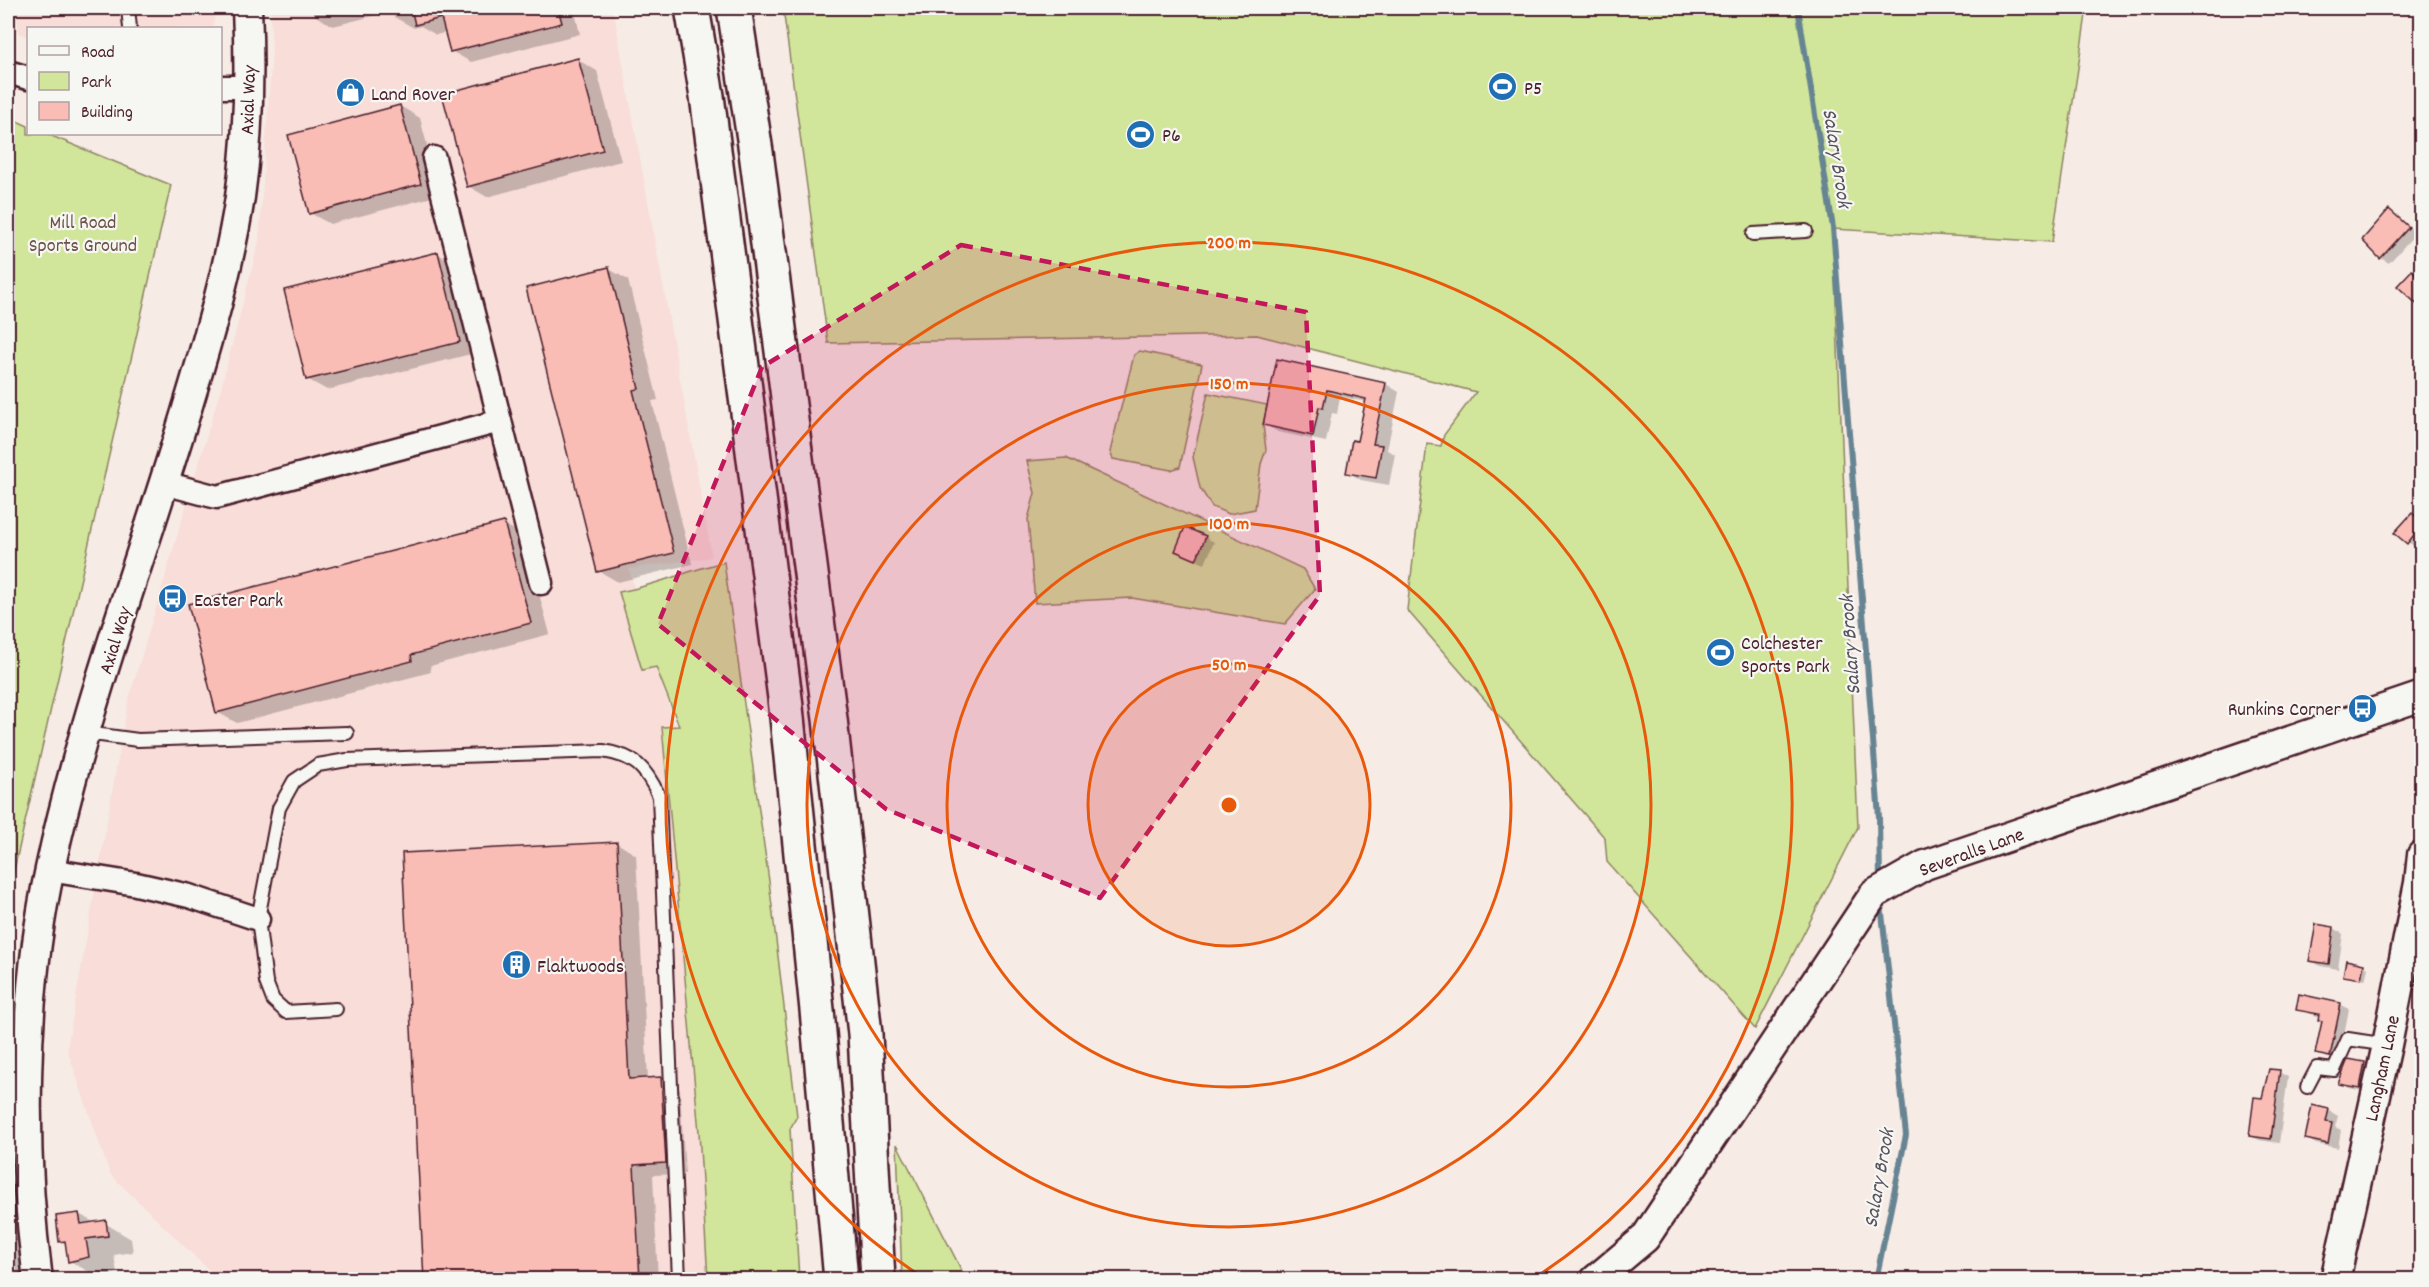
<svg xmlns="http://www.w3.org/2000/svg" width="2429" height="1287" font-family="Dekko,sans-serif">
  <rect width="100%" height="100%" fill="#f7ebe6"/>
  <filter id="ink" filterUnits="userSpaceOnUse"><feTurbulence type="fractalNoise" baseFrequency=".0167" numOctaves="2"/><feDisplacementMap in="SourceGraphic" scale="12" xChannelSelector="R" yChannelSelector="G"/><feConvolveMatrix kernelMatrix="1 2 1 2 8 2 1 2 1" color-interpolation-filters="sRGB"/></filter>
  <g filter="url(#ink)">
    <!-- built -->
    <g fill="#f8ddd8">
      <polygon points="17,8 216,8 213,28 28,28 28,37 18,33"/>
      <polygon points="270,8 613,8 712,557 629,569 674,724 715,1098 724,1279 218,1279 110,1174 67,1049 128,702 221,388 259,241 272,51"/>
    </g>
    <!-- green -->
    <g fill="#d1e69b" stroke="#8e8263" stroke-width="1.5">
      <polygon points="783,8 2087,8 2052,242 1833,229 1858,827 1755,1029 1607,862 1605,838 1407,610 1427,444 1441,446 1444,435 1476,392 1257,335 828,343"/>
      <polygon points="8,117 28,126 28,134 47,134 171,185 8,896"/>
      <polygon points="1140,351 1202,364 1180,467 1171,470 1113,459 1110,452 1134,355"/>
      <polygon points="1208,393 1267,405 1263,425 1266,450 1261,464 1255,509 1229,514 1212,507 1200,488 1193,457"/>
      <polygon points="1066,458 1303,569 1315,589 1285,624 1132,598 1035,603 1028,519 1035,493 1027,461"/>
      <path d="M724,562L769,881L797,1116L790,1129L799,1279H708L699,1132L662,727L679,726L656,667L642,670L619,592C655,586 688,570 724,562Z"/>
      <polygon points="897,1144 966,1279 902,1279"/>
    </g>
    <!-- shadow -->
    <g fill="#0003">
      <polygon points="312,8 574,8 580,34 471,62 451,51 447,32 436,35 421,26 414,28 394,17 393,11 333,26 314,15"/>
      <polygon points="578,60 597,71 621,161 487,197 468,186"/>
      <polygon points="400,106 420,118 440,195 330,224 310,213"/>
      <polygon points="2389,211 2416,233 2389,263 2381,258"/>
      <polygon points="438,254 458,265 479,352 327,390 307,379"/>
      <polygon points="609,269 628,280 658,400 652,401 692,564 618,582 599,571"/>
      <polygon points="2412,271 2422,277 2422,306 2399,286"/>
      <polygon points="1278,361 1386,384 1399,392 1387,450 1395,454 1389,485 1361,480 1348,472 1359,443 1367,402 1340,397 1337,414 1332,413 1326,442 1278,432 1264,424"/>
      <polygon points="2412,515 2422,520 2422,543 2417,548 2408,542"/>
      <polygon points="504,524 523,535 550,634 430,666 431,672 237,723 217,712"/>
      <polygon points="1205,537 1214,542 1205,564 1186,556"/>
      <polygon points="617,843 636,855 648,1079 661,1079 680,1090 685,1174 653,1175 658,1280 425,1280"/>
      <polygon points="2317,926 2334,928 2343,934 2338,969 2320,966 2311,960"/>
      <polygon points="2363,965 2368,968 2365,980 2345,975"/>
      <polygon points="2340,1004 2349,1009 2339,1061 2317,1053 2323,1022 2320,1017 2297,1009"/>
      <polygon points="2349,1060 2365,1063 2374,1069 2369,1092 2349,1088 2340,1083"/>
      <polygon points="2279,1072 2288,1077 2279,1143 2259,1140 2250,1135 2263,1100"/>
      <polygon points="2328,1110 2338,1116 2335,1127 2341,1130 2338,1148 2316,1144 2307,1139"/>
      <polygon points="8,1180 17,1185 25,1280 8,1280"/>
      <polygon points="79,1214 95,1223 103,1222 131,1239 133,1252 114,1255 117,1273 98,1277 70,1261 67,1245 61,1241"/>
    </g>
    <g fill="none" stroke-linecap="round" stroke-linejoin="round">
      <!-- stream -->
      <g stroke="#668492" stroke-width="6">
        <polyline points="1798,8 1833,228 1879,817 1880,882"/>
        <polyline points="1876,1280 1906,1135 1881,904"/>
      </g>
    </g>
    <!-- building -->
    <g fill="#f9bdb6" stroke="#4a1f2b" stroke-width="1.5">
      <polygon points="411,8 558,8 562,23 450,52 441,18 415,25"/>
      <polygon points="578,58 603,150 467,187 442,94"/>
      <polygon points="400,105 421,184 309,214 288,135"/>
      <polygon points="2389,209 2409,227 2380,259 2362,240"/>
      <polygon points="438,252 460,342 306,380 284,290"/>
      <polygon points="609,267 639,389 633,390 674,553 597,572 526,288"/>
      <polygon points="2412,270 2421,279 2421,308 2397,286"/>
      <polygon points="1277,359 1386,383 1373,444 1382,445 1376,478 1346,473 1352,440 1357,441 1366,399 1327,390 1323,408 1319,407 1313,436 1263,425"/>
      <polygon points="2412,513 2421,521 2421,526 2407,544 2394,533"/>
      <polygon points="504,522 531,623 411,655 412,661 216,713 188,604"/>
      <polygon points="1185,527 1206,536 1196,560 1175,551"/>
      <polygon points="617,842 629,1079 661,1077 666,1163 634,1165 640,1280 424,1280 402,853"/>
      <polygon points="2316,924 2334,927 2329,964 2309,961"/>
      <polygon points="2346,960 2364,964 2361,979 2343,976"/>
      <polygon points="2299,994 2341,1003 2330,1057 2315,1054 2322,1021 2318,1020 2319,1014 2296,1010"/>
      <polygon points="2348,1059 2365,1062 2360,1088 2338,1084"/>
      <polygon points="2269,1069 2280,1070 2271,1139 2249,1136 2254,1097 2262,1098"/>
      <polygon points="2312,1105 2329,1109 2326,1122 2332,1123 2328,1144 2305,1139"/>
      <polygon points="79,1213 81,1224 106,1220 108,1236 86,1239 89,1257 68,1262 65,1241 59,1242 56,1216"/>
    </g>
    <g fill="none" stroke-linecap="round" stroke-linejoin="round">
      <defs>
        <g id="service">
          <polyline points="128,8 130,28"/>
          <polyline points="1753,234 1806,231"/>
          <polyline points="86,733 138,740 347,733"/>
          <path d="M336,1009L286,1012L273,1000L266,982L258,919L279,808L294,781L318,765L347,760L603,751C635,756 645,767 659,796L679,1280"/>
          <polyline points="2307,1087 2317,1068 2334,1070 2348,1039 2387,1045"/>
        </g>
        <g id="minor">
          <polyline points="8,72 28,78"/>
          <polyline points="220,87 249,87"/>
          <polyline points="500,421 541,583"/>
          <polyline points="164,483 217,497 500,421 434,158"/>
          <polyline points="49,870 136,884 189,896 258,919"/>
        </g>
        <g id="tertiary">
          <path d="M38,1280C21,1151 22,997 50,869C83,714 140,564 186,412C207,342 229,270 240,197C249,134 250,71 247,8"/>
          <polyline points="1595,1280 1645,1238 1874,894 1925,865 2422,696"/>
          <polyline points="2335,1280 2387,1045 2419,883 2422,855"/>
        </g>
        <g id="trunk">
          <polyline points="692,8 707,96 785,698 817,1010 841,1280"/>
          <polyline points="734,8 756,152 830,719 865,1034 878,1280"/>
        </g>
      </defs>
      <!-- service casing -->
      <use href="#service" stroke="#4a1f2b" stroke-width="16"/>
      <!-- minor casing -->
      <use href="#minor" stroke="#4a1f2b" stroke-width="27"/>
      <!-- tertiary casing -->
      <use href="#tertiary" stroke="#4a1f2b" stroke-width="33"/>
      <!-- trunk casing -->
      <use href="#trunk" stroke="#4a1f2b" stroke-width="38"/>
      <!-- service -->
      <use href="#service" stroke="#f6f6f2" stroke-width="12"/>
      <!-- minor -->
      <use href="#minor" stroke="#f6f6f2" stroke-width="22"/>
      <!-- tertiary -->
      <use href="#tertiary" stroke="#f6f6f2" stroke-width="28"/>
      <!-- trunk -->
      <use href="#trunk" stroke="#f6f6f2" stroke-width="33"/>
    </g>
  </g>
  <!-- marked area -->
  <path fill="#c2185b" fill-opacity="0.2" stroke="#c2185b" stroke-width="4.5" stroke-dasharray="12 8" stroke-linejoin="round" d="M961,245L1306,312L1320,595L1100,898L886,809L658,624L762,367Z"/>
  <!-- distance rings -->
  <circle cx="1229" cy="805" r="141" fill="#e8590c" fill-opacity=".12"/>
  <g fill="none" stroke="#e8590c" stroke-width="3">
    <circle cx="1229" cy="805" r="141"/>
    <circle cx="1229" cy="805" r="282"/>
    <circle cx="1229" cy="805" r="422"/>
    <path d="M922 1277A563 563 0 1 1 1536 1277"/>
  </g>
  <!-- icons -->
  <defs>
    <symbol id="stadium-disc" viewBox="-11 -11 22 22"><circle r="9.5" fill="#1f6fb2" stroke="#f6f6f2"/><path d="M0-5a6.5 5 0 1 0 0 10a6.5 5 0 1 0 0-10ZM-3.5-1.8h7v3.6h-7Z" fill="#fff"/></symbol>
    <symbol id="shop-disc" viewBox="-11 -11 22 22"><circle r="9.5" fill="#1f6fb2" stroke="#f6f6f2"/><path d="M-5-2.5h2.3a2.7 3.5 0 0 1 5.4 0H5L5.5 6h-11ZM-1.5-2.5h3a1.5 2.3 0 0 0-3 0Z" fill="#fff"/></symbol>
    <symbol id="bus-disc" viewBox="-11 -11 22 22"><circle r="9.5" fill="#1f6fb2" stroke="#f6f6f2"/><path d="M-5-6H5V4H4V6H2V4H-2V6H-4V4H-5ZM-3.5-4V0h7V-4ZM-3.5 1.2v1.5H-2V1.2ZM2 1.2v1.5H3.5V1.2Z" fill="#fff"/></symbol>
    <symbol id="building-disc" viewBox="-11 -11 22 22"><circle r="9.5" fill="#1f6fb2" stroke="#f6f6f2"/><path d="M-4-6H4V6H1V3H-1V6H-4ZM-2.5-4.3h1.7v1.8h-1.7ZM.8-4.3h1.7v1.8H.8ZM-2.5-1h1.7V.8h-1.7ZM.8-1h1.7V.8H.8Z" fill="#fff"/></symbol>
  </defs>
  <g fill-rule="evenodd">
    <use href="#stadium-disc" x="1486" y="70" width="33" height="33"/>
    <use href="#shop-disc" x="334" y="76" width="33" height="33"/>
    <use href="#stadium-disc" x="1124" y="118" width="33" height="33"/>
    <use href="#bus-disc" x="156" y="582" width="33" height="33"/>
    <use href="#stadium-disc" x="1704" y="636" width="33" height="33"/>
    <use href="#bus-disc" x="2346" y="692" width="33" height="33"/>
    <use href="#building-disc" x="500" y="948" width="33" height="33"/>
  </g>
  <g text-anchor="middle" stroke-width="4.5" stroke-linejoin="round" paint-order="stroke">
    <!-- poi labels -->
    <g font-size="20" fill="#4a1f2b" stroke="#f6f6f2" text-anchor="start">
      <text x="1524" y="94">P5</text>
      <text x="371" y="100">Land Rover</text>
      <text x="1162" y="141">P6</text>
      <text x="194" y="606">Easter Park</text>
      <text x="1741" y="649">Colchester<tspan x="1741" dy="23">Sports Park</tspan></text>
      <text x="2341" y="715" text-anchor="end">Runkins Corner</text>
      <text x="537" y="972">Flaktwoods</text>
    </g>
    <!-- street labels -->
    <g font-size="20" fill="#4a1f2b" stroke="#f6f6f2">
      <text transform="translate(247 100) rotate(-88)" y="7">Axial Way</text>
      <text transform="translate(114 640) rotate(-73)" y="7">Axial Way</text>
      <text transform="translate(1971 851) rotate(-20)" y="7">Severalls Lane</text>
      <text transform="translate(2381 1068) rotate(-78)" y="7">Langham Lane</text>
    </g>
    <!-- park labels -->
    <g font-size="20" fill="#6c5147" stroke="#f6f6f2">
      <text x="83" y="228">Mill Road<tspan x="83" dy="23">Sports Ground</tspan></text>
    </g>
    <!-- water labels -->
    <g font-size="21" font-style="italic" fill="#58515e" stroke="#f6f6f2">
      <text transform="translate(1838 158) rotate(81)" y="7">Salary Brook</text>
      <text transform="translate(1849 645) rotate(-94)" y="7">Salary Brook</text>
      <text transform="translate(1878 1178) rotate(-80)" y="7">Salary Brook</text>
    </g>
  </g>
  <circle cx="1229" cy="805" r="9" fill="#e8590c" stroke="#f6f6f2" stroke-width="3"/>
  <g font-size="18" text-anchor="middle" font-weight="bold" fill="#e8590c" stroke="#f6f6f2" stroke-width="4.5" stroke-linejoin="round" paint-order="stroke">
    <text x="1229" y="248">200 m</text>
    <text x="1229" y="389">150 m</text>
    <text x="1229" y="529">100 m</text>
    <text x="1229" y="670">50 m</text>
  </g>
  <!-- margin -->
  <rect width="2429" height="1287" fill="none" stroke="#f6f6f2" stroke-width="30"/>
  <rect x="15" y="15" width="2399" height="1257" fill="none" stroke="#4a1f2b" stroke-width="2" filter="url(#ink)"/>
  <!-- legend -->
  <rect x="27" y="27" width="195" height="108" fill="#f6f6f2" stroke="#b1a0a2" stroke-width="1.5"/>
  <rect x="39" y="46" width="30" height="9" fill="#f6f6f2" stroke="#b1a0a2" stroke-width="1.5"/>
  <text x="81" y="57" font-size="18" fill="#4a1f2b">Road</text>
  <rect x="39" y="72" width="30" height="18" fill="#d1e69b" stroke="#b1a0a2" stroke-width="1.5"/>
  <text x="81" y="87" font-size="18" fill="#4a1f2b">Park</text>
  <rect x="39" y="102" width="30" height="18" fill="#f9bdb6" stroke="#b1a0a2" stroke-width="1.5"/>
  <text x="81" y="117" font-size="18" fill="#4a1f2b">Building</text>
</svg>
